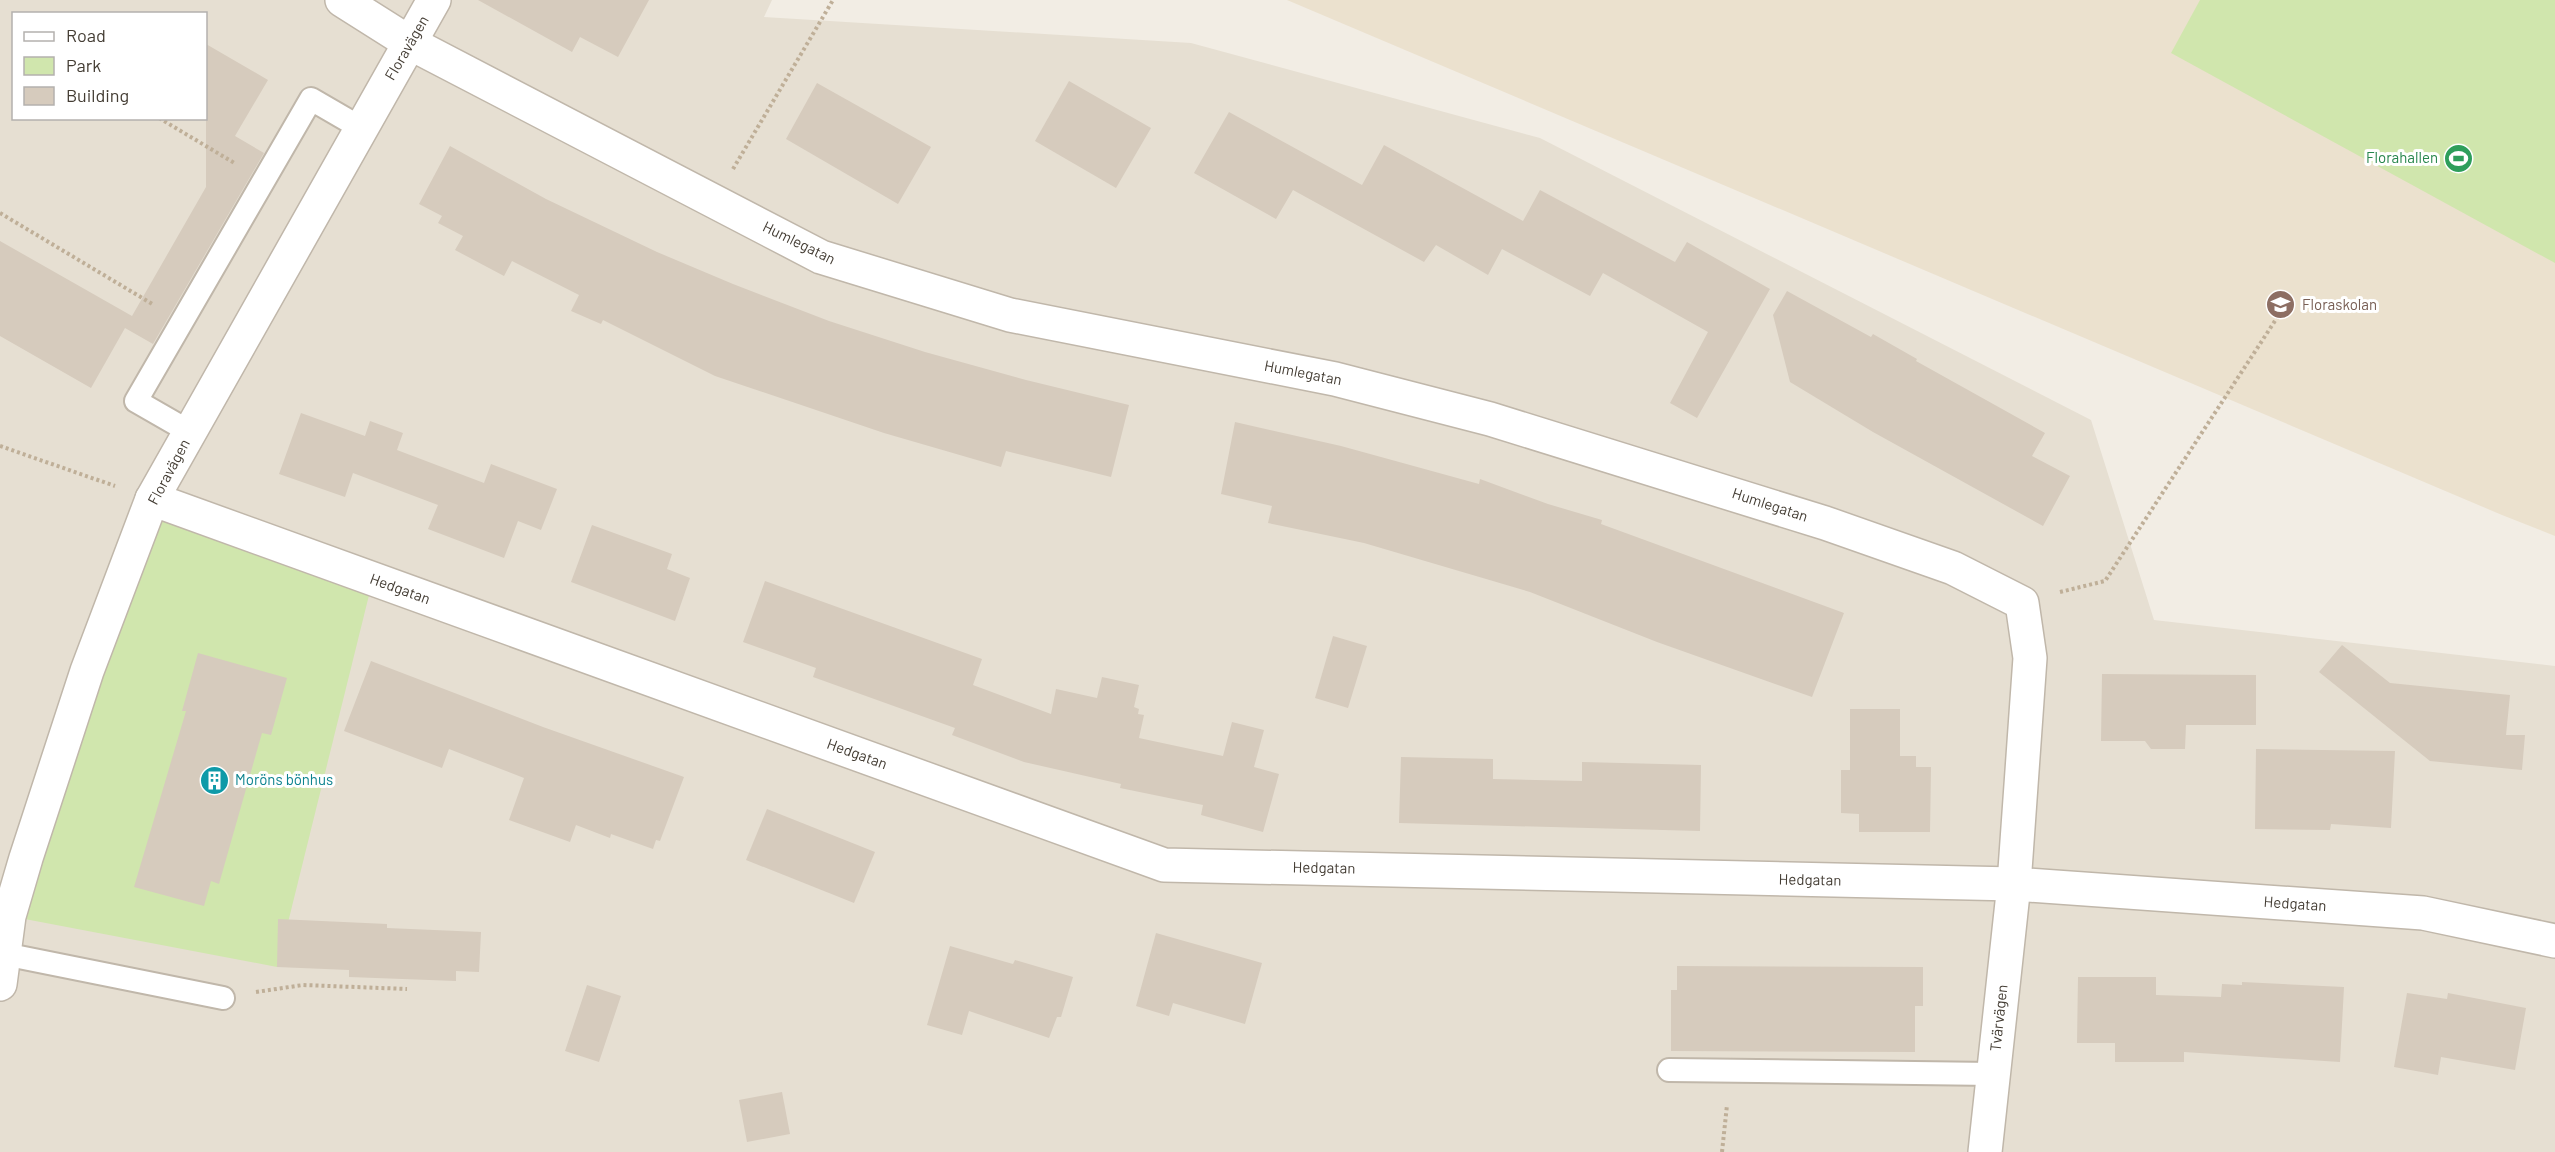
<svg xmlns="http://www.w3.org/2000/svg" width="2555" height="1152" font-family="Barlow,sans-serif">
  <rect width="100%" height="100%" fill="#f2ede4"/>
  <!-- residential -->
  <path fill="#e6dfd2" fill-rule="evenodd" d="M0,0H772L764,17L1191,43L1540,138L2091,420L2154,620L2555,666V1152H0ZM14,14H206V118H14Z"/>
  <!-- education -->
  <polygon fill="#ebe1ce" points="1287,0 2555,0 2555,536 2502,515"/>
  <!-- green -->
  <g fill="#d0e6ad">
    <polygon points="2200,0 2555,0 2555,263 2171,53"/>
    <polygon points="152,499 373,579 277,967 9,916"/>
  </g>
  <!-- building -->
  <g fill="#d6cbbd">
    <polygon points="478,0 649,0 618,57 580,37 572,52"/>
    <polygon points="206,44 268,80 235,136 264,153 153,344 125,328 91,388 0,336 0,241 132,316 206,187"/>
    <polygon points="1069,81 1151,128 1116,188 1035,141"/>
    <polygon points="817,83 931,147 898,204 786,139"/>
    <polygon points="1229,112 1362,185 1384,145 1523,221 1540,190 1675,262 1687,242 1770,289 1697,418 1670,403 1708,332 1603,273 1590,296 1502,249 1488,275 1436,245 1424,262 1293,190 1276,219 1194,173"/>
    <polygon points="450,146 546,199 657,252 733,284 829,321 925,352 1026,380 1129,405 1111,477 1006,451 1001,467 884,433 715,376 603,320 601,324 571,311 579,295 512,261 504,276 455,250 463,236 438,223 442,216 419,204"/>
    <polygon points="1787,291 1871,337 1873,334 1917,359 1916,361 2045,433 2032,456 2070,476 2043,526 1873,432 1790,382 1773,315"/>
    <polygon points="301,413 365,436 370,421 403,433 397,450 484,483 491,464 557,489 541,530 518,521 504,558 428,529 438,505 353,473 345,497 279,474"/>
    <polygon points="1235,422 1341,446 1479,484 1480,479 1548,504 1602,520 1601,524 1844,613 1812,697 1657,642 1530,592 1364,543 1268,523 1272,506 1221,494"/>
    <polygon points="592,525 672,554 667,569 690,578 675,621 571,582"/>
    <polygon points="765,581 982,659 973,685 1051,714 1056,689 1097,698 1102,677 1139,685 1134,707 1139,709 1138,714 1144,715 1139,738 1223,756 1232,722 1264,730 1254,767 1279,774 1263,832 1201,815 1203,805 1120,788 1121,784 1024,762 952,735 955,728 813,677 816,668 743,642"/>
    <polygon points="1333,636 1367,646 1348,708 1315,698"/>
    <polygon points="2342,645 2390,683 2510,695 2506,735 2525,735 2522,770 2430,761 2319,672"/>
    <polygon points="198,653 287,678 271,735 262,733 219,884 211,881 204,906 134,887 186,711 182,711"/>
    <polygon points="371,661 543,727 684,777 660,841 656,840 653,849 611,834 610,838 576,825 570,842 509,820 524,778 449,749 442,768 344,731"/>
    <polygon points="2102,674 2256,675 2256,725 2186,725 2185,749 2151,749 2145,741 2101,741"/>
    <polygon points="1850,709 1900,709 1900,756 1916,756 1916,767 1931,767 1930,832 1859,832 1859,814 1841,813 1841,770 1850,770"/>
    <polygon points="2256,749 2395,751 2391,828 2331,824 2330,830 2255,829"/>
    <polygon points="1401,757 1493,759 1493,779 1582,781 1582,762 1701,765 1700,831 1399,823"/>
    <polygon points="767,809 875,852 854,903 746,860"/>
    <polygon points="278,919 387,924 387,928 481,932 479,972 456,971 456,981 349,977 349,970 277,967"/>
    <polygon points="1156,933 1262,963 1245,1024 1173,1003 1169,1016 1136,1006"/>
    <polygon points="950,946 1013,964 1015,960 1073,977 1061,1017 1057,1017 1049,1038 969,1011 962,1035 927,1025"/>
    <polygon points="1677,966 1923,967 1923,1006 1915,1006 1915,1052 1671,1051 1671,990 1677,990"/>
    <polygon points="2078,977 2156,977 2156,995 2221,997 2222,984 2242,985 2242,982 2344,987 2340,1062 2184,1052 2184,1062 2115,1062 2115,1043 2077,1043"/>
    <polygon points="587,985 621,996 599,1062 565,1051"/>
    <polygon points="2407,993 2447,999 2448,993 2526,1008 2515,1070 2441,1057 2438,1075 2394,1067"/>
    <polygon points="782,1092 790,1134 747,1142 739,1100"/>
  </g>
  <g fill="none" stroke-linecap="round" stroke-linejoin="round">
    <defs>
      <g id="service">
        <polyline points="190,432 136,401 311,99 361,128"/>
        <polyline points="4,954 223,998"/>
        <polyline points="1669,1070 1993,1074"/>
      </g>
      <g id="minor">
        <polyline points="342,0 410,43 821,257 1010,315 1335,379 1490,419 1825,523 1953,568 2022,603 2030,658 2014,884 1985,1152"/>
        <polyline points="152,499 1164,865 2014,884 2423,913 2555,941"/>
        <polyline points="0,984 9,916 26,858 87,671 152,499 434,0"/>
      </g>
    </defs>
    <!-- service casing -->
    <use href="#service" stroke="#c0b7aa" stroke-width="26"/>
    <!-- minor casing -->
    <use href="#minor" stroke="#c0b7aa" stroke-width="36"/>
    <!-- path -->
    <g stroke="#bfaf98" stroke-width="4" stroke-dasharray="3 3" stroke-linecap="butt">
      <polyline points="159,118 236,164"/>
      <polyline points="733,169 833,0"/>
      <polyline points="0,213 154,305"/>
      <polyline points="0,446 115,486"/>
      <polyline points="2060,592 2105,581 2288,301"/>
      <polyline points="256,992 303,985 407,989"/>
      <polyline points="1722,1152 1727,1105"/>
    </g>
    <!-- service -->
    <use href="#service" stroke="#fff" stroke-width="22"/>
    <!-- minor -->
    <use href="#minor" stroke="#fff" stroke-width="33"/>
  </g>
  <!-- icons -->
  <defs>
    <symbol id="stadium-disc" viewBox="-11 -11 22 22"><circle r="9.5" fill="#2e9e5b" stroke="#fff"/><path d="M0-5a6.5 5 0 1 0 0 10a6.5 5 0 1 0 0-10ZM-3.5-1.8h7v3.6h-7Z" fill="#fff"/></symbol>
    <symbol id="school-disc" viewBox="-11 -11 22 22"><circle r="9.5" fill="#8d6e63" stroke="#fff"/><path d="M0-5L7-2L0 1L-7-2ZM-4 1L0 2.5L4 1V4Q0 6-4 4Z" fill="#fff"/></symbol>
    <symbol id="building-disc" viewBox="-11 -11 22 22"><circle r="9.5" fill="#0f9aa8" stroke="#fff"/><path d="M-4-6H4V6H1V3H-1V6H-4ZM-2.5-4.3h1.7v1.8h-1.7ZM.8-4.3h1.7v1.8H.8ZM-2.5-1h1.7V.8h-1.7ZM.8-1h1.7V.8H.8Z" fill="#fff"/></symbol>
  </defs>
  <g fill-rule="evenodd">
    <use href="#stadium-disc" x="2442" y="142" width="33" height="33"/>
    <use href="#school-disc" x="2264" y="288" width="33" height="33"/>
    <use href="#building-disc" x="198" y="764" width="33" height="33"/>
  </g>
  <g text-anchor="middle" stroke-width="6" stroke-linejoin="round" paint-order="stroke">
    <!-- street labels -->
    <g font-size="15" fill="#443d34" stroke="#fff">
      <text transform="translate(407 48) rotate(-60)" y="5">Floravägen</text>
      <text transform="translate(799 243) rotate(26)" y="5">Humlegatan</text>
      <text transform="translate(1303 373) rotate(11)" y="5">Humlegatan</text>
      <text transform="translate(169 472) rotate(-62)" y="5">Floravägen</text>
      <text transform="translate(1770 505) rotate(18)" y="5">Humlegatan</text>
      <text transform="translate(400 589) rotate(20)" y="5">Hedgatan</text>
      <text transform="translate(857 754) rotate(20)" y="5">Hedgatan</text>
      <text transform="translate(1324 868) rotate(1)" y="5">Hedgatan</text>
      <text transform="translate(1810 880) rotate(1)" y="5">Hedgatan</text>
      <text transform="translate(2295 904) rotate(4)" y="5">Hedgatan</text>
      <text transform="translate(1999 1018) rotate(-84)" y="5">Tvärvägen</text>
    </g>
    <!-- leisure labels -->
    <g font-size="15" fill="#27864d" stroke="#fff" text-anchor="end">
      <text x="2438" y="163">Florahallen</text>
    </g>
    <!-- education labels -->
    <g font-size="15" fill="#785e54" stroke="#fff" text-anchor="start">
      <text x="2302" y="310">Floraskolan</text>
    </g>
    <!-- culture labels -->
    <g font-size="15" fill="#0d838f" stroke="#fff" text-anchor="start">
      <text x="235" y="785">Moröns bönhus</text>
    </g>
  </g>
  <!-- legend -->
  <rect x="12" y="12" width="195" height="108" fill="#ffffff" stroke="#b4b1ae" stroke-width="1.5"/>
  <rect x="24" y="32" width="30" height="9" fill="#ffffff" stroke="#b4b1ae" stroke-width="1.5"/>
  <text x="66" y="42" font-size="18" fill="#443d34">Road</text>
  <rect x="24" y="57" width="30" height="18" fill="#d0e6ad" stroke="#b4b1ae" stroke-width="1.5"/>
  <text x="66" y="72" font-size="18" fill="#443d34">Park</text>
  <rect x="24" y="87" width="30" height="18" fill="#d6cbbd" stroke="#b4b1ae" stroke-width="1.5"/>
  <text x="66" y="102" font-size="18" fill="#443d34">Building</text>
</svg>
